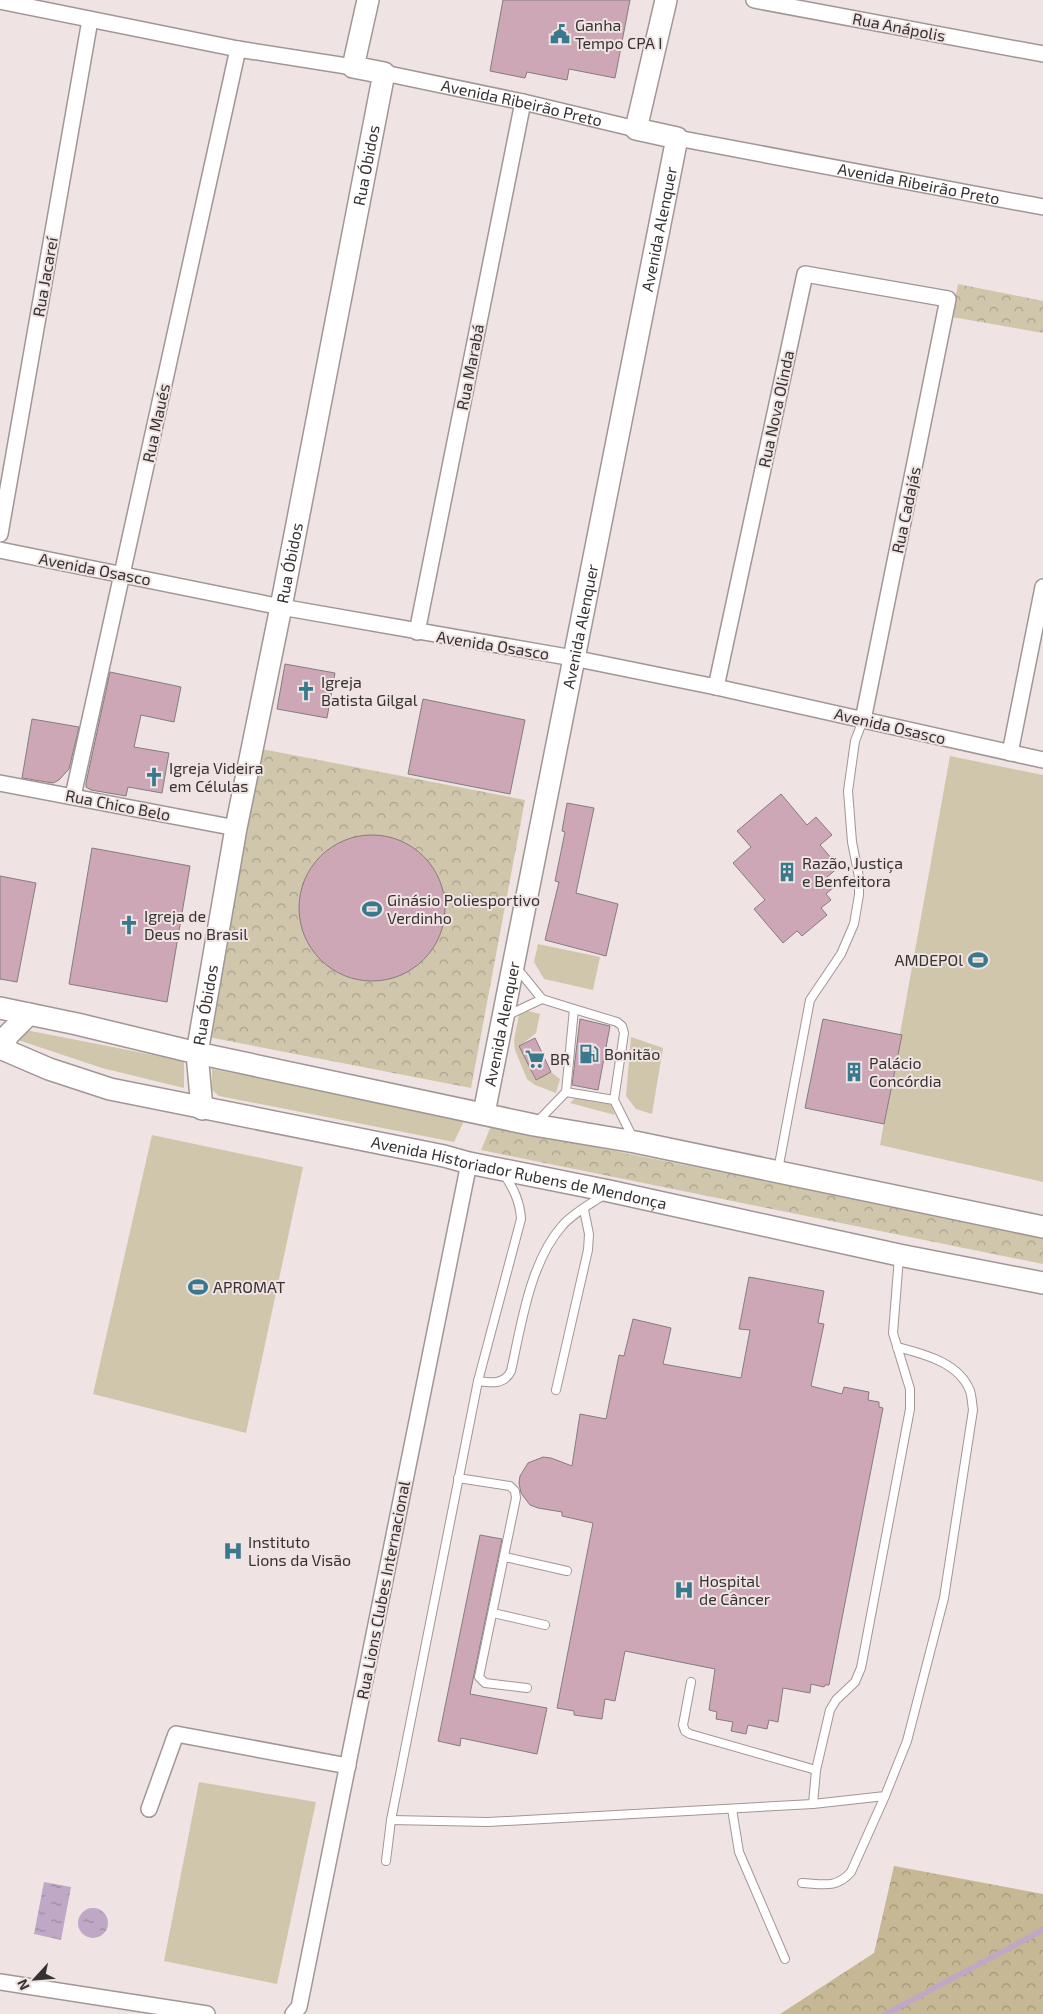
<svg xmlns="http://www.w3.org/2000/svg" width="1043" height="2014" font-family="'Exo 2',sans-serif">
  <defs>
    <pattern id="forest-crowns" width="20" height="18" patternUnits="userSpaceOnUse" patternTransform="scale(1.25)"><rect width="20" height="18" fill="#c6b894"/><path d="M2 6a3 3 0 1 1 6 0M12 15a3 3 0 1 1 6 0" fill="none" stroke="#a29679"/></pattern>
    <pattern id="park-crowns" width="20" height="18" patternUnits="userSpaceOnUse" patternTransform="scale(1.25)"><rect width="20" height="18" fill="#d0c6ac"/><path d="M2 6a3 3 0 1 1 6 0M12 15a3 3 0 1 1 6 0" fill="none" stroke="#aaa18d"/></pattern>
    <pattern id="water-ripples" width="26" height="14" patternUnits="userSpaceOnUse" patternTransform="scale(1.25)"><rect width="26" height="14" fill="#bfa7c6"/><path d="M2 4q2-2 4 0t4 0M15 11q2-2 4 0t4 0" fill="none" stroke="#9c89a1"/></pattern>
  </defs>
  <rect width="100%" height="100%" fill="#efe4e3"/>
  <!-- grass -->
  <g fill="#d0c6ac">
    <polygon points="950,756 1043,775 1043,1182 880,1145"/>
    <polygon points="538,944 600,957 593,990 544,979 534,962"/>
    <polygon points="528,1011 540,1014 536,1033 520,1046 535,1080 551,1072 560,1079 556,1093 535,1085 527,1079 515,1050 514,1040 519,1015"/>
    <polygon points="0,1025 184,1061 184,1088 102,1068 0,1034"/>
    <polygon points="631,1037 663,1048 652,1114 636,1109 626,1096"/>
    <polygon points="212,1069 465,1119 454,1142 219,1096 212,1090"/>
    <polygon points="578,1095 610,1102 615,1115 570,1103"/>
    <polygon points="152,1135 303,1167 246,1433 93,1394"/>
    <polygon points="199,1782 316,1802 277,1984 164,1961"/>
  </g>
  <!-- forest -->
  <polygon fill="url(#forest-crowns)" points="894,1866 1043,1894 1043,2014 780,2014 874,1953"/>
  <!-- park -->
  <g fill="url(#park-crowns)">
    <polygon points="958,284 1043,301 1043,333 952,317"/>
    <polygon points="262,749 525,800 471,1088 208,1037"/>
    <polygon points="491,1126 1043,1237 1043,1264 481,1150"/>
  </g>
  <!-- water -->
  <g fill="url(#water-ripples)">
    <polygon points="44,1882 71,1887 61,1940 34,1934"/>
    <circle cx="93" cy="1923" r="15"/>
  </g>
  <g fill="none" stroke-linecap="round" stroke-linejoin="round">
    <!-- stream -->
    <polyline stroke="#bfa7c6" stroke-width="5.5" points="886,2014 1043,1930"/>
  </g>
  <!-- building -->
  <g fill="#cea7b7" stroke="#857c7f">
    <polygon points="503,0 630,0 615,78 569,69 567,80 527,72 525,78 490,71"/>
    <polygon points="285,664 335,673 327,718 277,709"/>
    <polygon points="110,672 181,687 174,722 141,715 134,747 169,753 162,793 128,787 126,796 91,790 86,787 86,783"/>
    <polygon points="423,699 525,720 510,794 408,774"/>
    <polygon points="32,719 79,727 69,769 59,780 53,783 22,778"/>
    <polygon points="781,794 807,825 816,817 832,835 820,845 839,867 827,877 835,886 826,894 831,900 821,908 827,915 802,936 797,931 783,943 754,909 765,900 733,863 751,847 737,831"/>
    <polygon points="567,803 594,808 576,893 618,904 606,956 545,940 559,882 555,881 565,832 562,831"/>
    <circle cx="372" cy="908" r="73"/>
    <polygon points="92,848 190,866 167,1002 69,984"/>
    <polygon points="0,876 36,883 17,982 0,979"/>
    <polygon points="580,1019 610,1026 598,1090 572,1085"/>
    <polygon points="823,1019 902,1035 884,1124 805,1108"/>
    <polygon points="535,1038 551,1072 536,1080 519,1046"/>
    <polygon points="749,1277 824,1291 818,1323 824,1324 811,1386 842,1394 844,1387 869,1392 868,1400 879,1402 879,1407 883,1408 829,1685 825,1685 824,1687 811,1684 810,1693 783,1688 778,1722 769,1720 767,1729 748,1725 746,1734 731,1731 733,1722 716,1719 717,1712 709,1710 715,1669 625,1651 615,1701 605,1699 602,1719 574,1715 574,1711 557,1708 593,1523 562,1516 562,1512 538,1508 530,1505 521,1493 519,1483 520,1476 528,1463 543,1457 551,1458 572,1466 580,1414 606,1419 619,1355 624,1356 633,1319 671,1328 663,1364 741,1378 750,1330 739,1329"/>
    <polygon points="480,1535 502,1539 470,1694 547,1708 537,1754 461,1738 460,1746 438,1741"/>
  </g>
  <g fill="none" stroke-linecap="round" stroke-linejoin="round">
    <defs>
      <g id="lane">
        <polyline points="516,967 542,999 574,1009 566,1092 537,1122"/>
        <polyline points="574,1009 617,1022 622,1026 624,1033 614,1100 633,1138"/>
        <polyline points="506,1016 542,999"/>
        <polyline points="566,1092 614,1100"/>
        <polyline points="778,1170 810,1000 841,954 854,924 859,895 859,877 852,842 848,791 855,741 863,720"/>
        <path d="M478,1381C491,1383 504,1385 511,1371C521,1326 530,1262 562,1226C573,1213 591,1204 605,1194"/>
        <polyline points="556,1390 588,1250 589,1234 584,1210"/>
        <polyline points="458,1478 510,1486 515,1491 516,1498 479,1677 485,1683 527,1688"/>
        <polyline points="505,1557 567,1571"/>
        <polyline points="493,1613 545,1625"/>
        <polyline points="691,1682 683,1725 685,1731 690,1734 816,1770"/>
        <polyline points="813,1804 816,1770 830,1710 836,1700 855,1682 861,1668 910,1409 910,1389 893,1333 899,1257"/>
        <polyline points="732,1809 739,1852 785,1959"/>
        <path d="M391,1820L488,1822L813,1804L885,1796L907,1741L944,1598L973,1410C972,1404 972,1397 970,1391C959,1362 923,1354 897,1347"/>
        <path d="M386,1861L391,1820L478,1381L521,1219C520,1201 513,1188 504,1174"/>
        <path d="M802,1883C823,1884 836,1889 851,1872L885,1796"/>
      </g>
      <g id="street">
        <polyline points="754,0 1043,54"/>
        <polyline points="0,1 238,49 353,67"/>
        <path id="s1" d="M384,73L523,102L636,129"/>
        <path id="s2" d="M677,138L1043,207"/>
        <polyline points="0,534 90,20"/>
        <polyline points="0,550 281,607 573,658 716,687 1043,760"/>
        <polyline points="417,632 523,102"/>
        <polyline points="716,687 805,274 948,299 863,720"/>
        <polyline points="1010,753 1043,587"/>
        <polyline points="0,783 236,828"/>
        <polyline points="73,796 238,49"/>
        <polyline points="149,1809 176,1734 348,1766"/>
        <polyline points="0,1982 207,2014"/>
        <polyline points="293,2014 299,2007 469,1163"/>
      </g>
      <g id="secondary">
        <polyline points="0,1008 77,1024 197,1053 534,1125 635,1142 1043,1227"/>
        <path id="s3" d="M0,1048L49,1069L110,1089L444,1156L469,1163L609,1191L899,1255L1043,1283"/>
        <polyline points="2,1049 8,1035 29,1014"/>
        <path id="s4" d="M202,1109L197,1053L236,828L281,607L384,73L353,67L368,0"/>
        <path id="s5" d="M484,1113L677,138L636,129L666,0"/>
      </g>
    </defs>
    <!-- lane casing -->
    <use href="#lane" stroke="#a19695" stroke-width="10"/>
    <!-- street casing -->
    <use href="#street" stroke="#a19695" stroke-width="18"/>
    <!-- secondary casing -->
    <use href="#secondary" stroke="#a19695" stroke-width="24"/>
    <!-- lane -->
    <use href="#lane" stroke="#fff" stroke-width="8"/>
    <!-- street -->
    <use href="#street" stroke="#fff" stroke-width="15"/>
    <!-- secondary -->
    <use href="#secondary" stroke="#fff" stroke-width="21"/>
  </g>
  <!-- icons -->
  <defs>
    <symbol id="civic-bare" viewBox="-9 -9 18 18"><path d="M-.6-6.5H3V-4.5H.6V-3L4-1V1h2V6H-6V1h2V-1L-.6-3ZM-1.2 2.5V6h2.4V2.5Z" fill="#39788d" stroke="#efe4e3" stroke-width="2.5" paint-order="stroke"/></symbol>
    <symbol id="church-bare" viewBox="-9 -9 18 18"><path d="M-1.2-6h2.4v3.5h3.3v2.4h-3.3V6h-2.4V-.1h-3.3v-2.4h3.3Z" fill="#39788d" stroke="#efe4e3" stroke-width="2.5" paint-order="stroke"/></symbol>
    <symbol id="building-bare" viewBox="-9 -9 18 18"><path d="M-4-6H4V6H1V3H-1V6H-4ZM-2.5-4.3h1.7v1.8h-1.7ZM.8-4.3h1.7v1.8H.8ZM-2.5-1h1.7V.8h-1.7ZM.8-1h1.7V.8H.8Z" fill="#39788d" stroke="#efe4e3" stroke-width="2.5" paint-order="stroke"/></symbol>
    <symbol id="stadium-bare" viewBox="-9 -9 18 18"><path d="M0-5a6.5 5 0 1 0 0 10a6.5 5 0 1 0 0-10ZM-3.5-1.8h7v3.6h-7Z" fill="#39788d" stroke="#efe4e3" stroke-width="2.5" paint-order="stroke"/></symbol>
    <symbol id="fuel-bare" viewBox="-9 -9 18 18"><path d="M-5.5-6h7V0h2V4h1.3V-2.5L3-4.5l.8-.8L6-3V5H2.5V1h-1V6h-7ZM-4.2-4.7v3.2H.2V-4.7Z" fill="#39788d" stroke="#efe4e3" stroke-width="2.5" paint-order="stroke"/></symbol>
    <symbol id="supermarket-bare" viewBox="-9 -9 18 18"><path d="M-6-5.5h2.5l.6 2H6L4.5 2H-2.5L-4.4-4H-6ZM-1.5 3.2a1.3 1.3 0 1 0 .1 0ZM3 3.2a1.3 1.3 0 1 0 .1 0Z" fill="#39788d" stroke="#efe4e3" stroke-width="2.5" paint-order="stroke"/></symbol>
    <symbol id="hospital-bare" viewBox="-9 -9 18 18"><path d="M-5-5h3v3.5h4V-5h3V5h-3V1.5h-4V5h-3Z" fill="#39788d" stroke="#efe4e3" stroke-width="2.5" paint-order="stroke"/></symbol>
  </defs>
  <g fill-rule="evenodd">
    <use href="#civic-bare" x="546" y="20" width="28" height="28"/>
    <use href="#church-bare" x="292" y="677" width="28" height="28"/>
    <use href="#church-bare" x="140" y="763" width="28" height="28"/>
    <use href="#building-bare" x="773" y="858" width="28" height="28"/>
    <use href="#stadium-bare" x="358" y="895" width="28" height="28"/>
    <use href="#church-bare" x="115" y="911" width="28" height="28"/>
    <use href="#stadium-bare" x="964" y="946" width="28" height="28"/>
    <use href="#fuel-bare" x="575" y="1040" width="28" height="28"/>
    <use href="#supermarket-bare" x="521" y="1045" width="28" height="28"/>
    <use href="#building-bare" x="840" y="1058" width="28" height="28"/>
    <use href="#stadium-bare" x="184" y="1273" width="28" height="28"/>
    <use href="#hospital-bare" x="219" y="1537" width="28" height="28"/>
    <use href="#hospital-bare" x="670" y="1576" width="28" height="28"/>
  </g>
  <g text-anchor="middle" stroke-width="4" stroke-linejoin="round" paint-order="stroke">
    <!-- poi labels -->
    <g font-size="16" fill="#363231" stroke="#efe4e3" text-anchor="start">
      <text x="575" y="31">Ganha<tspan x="575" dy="18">Tempo CPA I</tspan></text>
      <text x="321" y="688">Igreja<tspan x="321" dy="18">Batista Gilgal</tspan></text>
      <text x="169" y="774">Igreja Videira<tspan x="169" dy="18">em Células</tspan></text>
      <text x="802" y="869">Razão, Justiça<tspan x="802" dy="18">e Benfeitora</tspan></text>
      <text x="387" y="906">Ginásio Poliesportivo<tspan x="387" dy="18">Verdinho</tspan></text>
      <text x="144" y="922">Igreja de<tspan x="144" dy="18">Deus no Brasil</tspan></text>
      <text x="963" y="966" text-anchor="end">AMDEPOl</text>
      <text x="604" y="1060">Bonitão</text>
      <text x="550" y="1065">BR</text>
      <text x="869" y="1069">Palácio<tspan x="869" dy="18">Concórdia</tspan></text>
      <text x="213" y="1293">APROMAT</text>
      <text x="248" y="1548">Instituto<tspan x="248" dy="18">Lions da Visão</tspan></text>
      <text x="699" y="1587">Hospital<tspan x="699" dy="18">de Câncer</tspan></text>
    </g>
    <!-- street labels -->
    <g font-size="16" fill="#363231" stroke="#efe4e3">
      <text transform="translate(899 27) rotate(11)" y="6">Rua Anápolis</text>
      <text dy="6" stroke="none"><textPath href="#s1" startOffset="141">Avenida Ribeirão Preto</textPath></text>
      <text dy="6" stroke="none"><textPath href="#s4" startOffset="960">Rua Óbidos</textPath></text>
      <text dy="6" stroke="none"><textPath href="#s2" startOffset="246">Avenida Ribeirão Preto</textPath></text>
      <text dy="6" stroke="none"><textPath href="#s5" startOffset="901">Avenida Alenquer</textPath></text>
      <text transform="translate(45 277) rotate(-80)" y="6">Rua Jacareí</text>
      <text transform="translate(470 367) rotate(-79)" y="6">Rua Marabá</text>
      <text transform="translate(776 409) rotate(-78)" y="6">Rua Nova Olinda</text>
      <text transform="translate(156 423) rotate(-78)" y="6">Rua Maués</text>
      <text transform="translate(906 510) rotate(-78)" y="6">Rua Cadajás</text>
      <text dy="6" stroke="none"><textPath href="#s4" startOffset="555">Rua Óbidos</textPath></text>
      <text transform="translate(95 569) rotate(11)" y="6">Avenida Osasco</text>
      <text dy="6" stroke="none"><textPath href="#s5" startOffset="496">Avenida Alenquer</textPath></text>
      <text transform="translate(493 645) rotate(9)" y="6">Avenida Osasco</text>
      <text transform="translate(890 726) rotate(13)" y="6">Avenida Osasco</text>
      <text transform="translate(118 805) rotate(11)" y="6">Rua Chico Belo</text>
      <text dy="6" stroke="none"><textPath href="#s4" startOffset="105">Rua Óbidos</textPath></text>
      <text dy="6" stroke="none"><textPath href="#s5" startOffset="91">Avenida Alenquer</textPath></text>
      <text dy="6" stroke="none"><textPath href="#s3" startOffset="535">Avenida Historiador Rubens de Mendonça</textPath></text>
      <text transform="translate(383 1590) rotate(-79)" y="6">Rua Lions Clubes Internacional</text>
    </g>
  </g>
  <!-- north arrow -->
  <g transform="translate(35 1979) rotate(244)" stroke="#efe4e3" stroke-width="4" paint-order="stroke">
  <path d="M0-4L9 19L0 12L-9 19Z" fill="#363231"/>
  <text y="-8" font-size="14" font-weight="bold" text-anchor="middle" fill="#363231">N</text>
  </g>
</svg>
